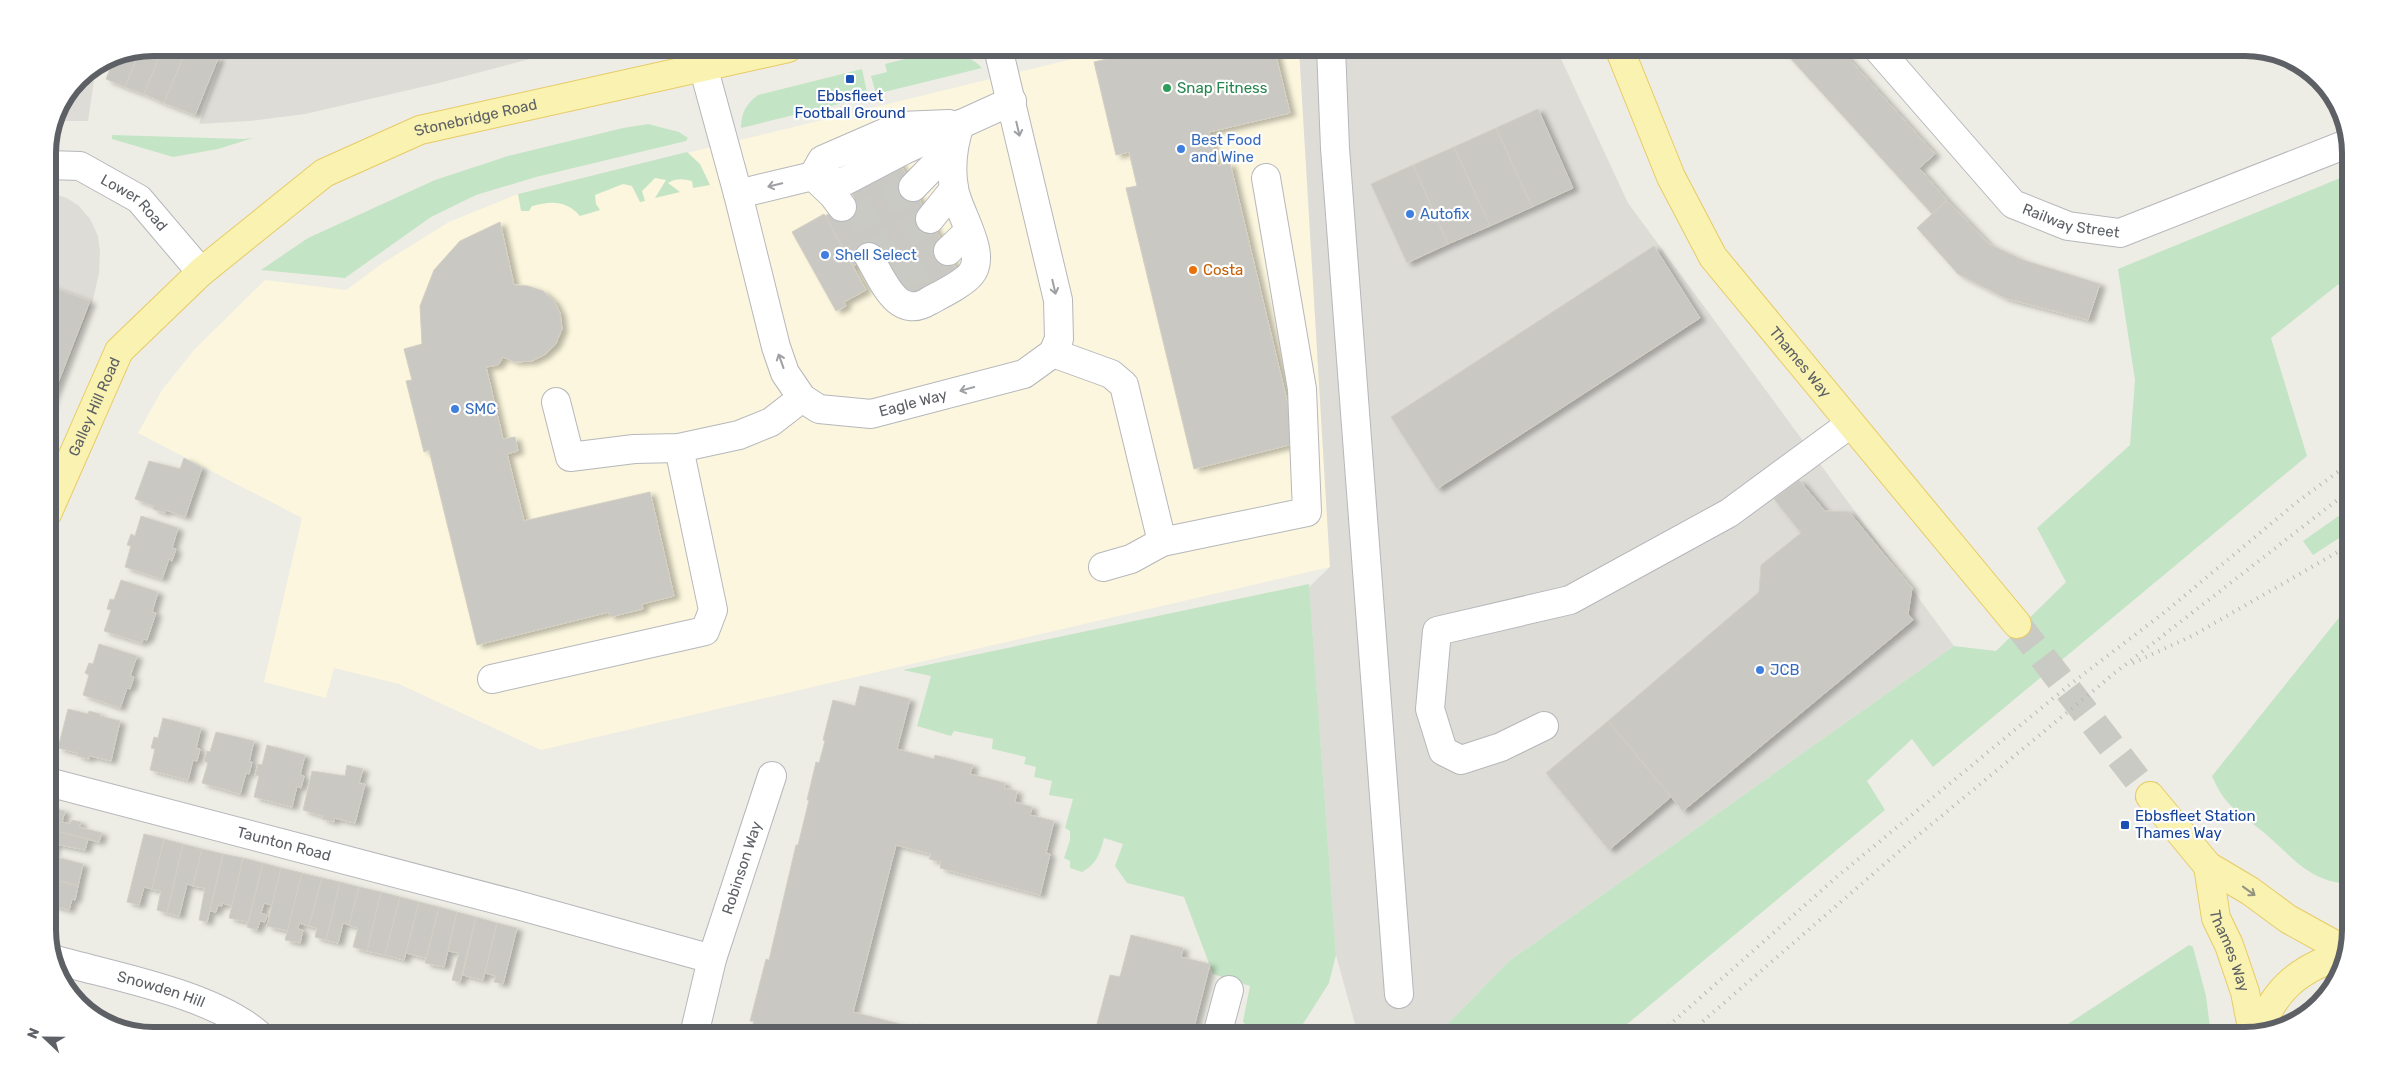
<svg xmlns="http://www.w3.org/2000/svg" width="2398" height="1083" font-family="Rubik,sans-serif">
  <defs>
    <filter id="shadow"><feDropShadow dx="5.5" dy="3" stdDeviation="2.5" flood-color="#0004"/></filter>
  </defs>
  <rect width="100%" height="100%" fill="#eeede5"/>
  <!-- commercial -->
  <polygon fill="#fbf6dd" points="1118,48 1299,48 1330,567 541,750 399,684 334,668 326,698 264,682 302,518 138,433 162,390 194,350 265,280 346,290 383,263 449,222 518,194"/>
  <!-- industrial -->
  <g fill="#dddcd7">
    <polygon points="226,48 567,48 568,49 439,83 305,114 250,121 199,124"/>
    <polygon points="1299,48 1556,48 1628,203 1954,646 1509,961 1437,1035 1358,1035 1336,955 1309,587 1330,567"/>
    <polygon points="96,67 88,121 54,121 56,113 79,78"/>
    <polygon points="48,192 67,198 79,206 90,219 98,236 100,252 99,273 93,300 48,413"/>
  </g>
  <!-- green -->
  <g fill="#c4e4c6">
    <path d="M936,51C954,52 970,55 982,68L876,94L871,76L887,72L885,64Z"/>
    <path d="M862,69L868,97L741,128C741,113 746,104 758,95Z"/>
    <polygon points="648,124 679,132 688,138 686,141 536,177 476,195 431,217 345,278 261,270 308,238 435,180 508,156 623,128"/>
    <polygon points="112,135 244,139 253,138 218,149 173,157 112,139"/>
    <path d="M687,152L700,164L710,185L693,188L692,181C683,179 676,178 668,183L680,192L655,198L666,180L655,178L642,191L645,201L640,202L632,186L623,184L595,195L596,204L600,210L580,216C566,200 551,201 532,206L529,211H521L518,194Z"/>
    <polygon points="2350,174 2350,275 2271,338 2307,456 1933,767 1912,739 1867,781 1885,810 1614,1035 1437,1035 1509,961 1954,646 1996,651 2066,582 2037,528 2130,445 2135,380 2118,269"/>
    <polygon points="2350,508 2350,531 2313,555 2303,541"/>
    <path d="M1309,584L1336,955L1329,983L1296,1035H1251L1243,1021L1250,986L1213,974L1184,897L1127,883L1115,866L1123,844L1104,838C1100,853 1097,864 1082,872L1070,868V861L1064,858L1070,840V831L1065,828L1073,799L1049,795L1052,781L1034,777L1036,767L1024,764L1026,757L992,749L993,739L954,731L951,736L917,726L931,676L903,670Z"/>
    <path d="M2350,604V884C2304,881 2290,852 2257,827C2234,809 2224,804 2212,776Z"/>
    <polygon points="2189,945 2193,947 2206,996 2211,1035 2051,1035"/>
  </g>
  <!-- building -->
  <g fill="#cac8c2" stroke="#d3cfc4" filter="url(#shadow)">
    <polygon points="158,48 157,50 161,52 144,94 125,87 140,50"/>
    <polygon points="173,48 187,48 164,103 144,94 161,52 170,55"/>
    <polygon points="187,48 207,48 205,53 218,58 195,115 164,103"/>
    <polygon points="1153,48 1274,48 1290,113 1209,132 1217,166 1230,163 1297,443 1194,469 1126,188 1137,186 1129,152 1116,155 1094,62"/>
    <polygon points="1781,48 1839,48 1935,154 1919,168 1947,200 1932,214"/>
    <polygon points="140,50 125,87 106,79 116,55"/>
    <polygon points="1538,109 1573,188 1532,207 1496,128"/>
    <polygon points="1496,128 1532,207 1490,226 1454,147"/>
    <polygon points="1454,147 1490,226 1448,244 1413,165"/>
    <polygon points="897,158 963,281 914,308 882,250 853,266 825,216 855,199 847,185"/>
    <polygon points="1413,165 1448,244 1407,263 1371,184"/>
    <polygon points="1947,200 1989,244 2023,260 2100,284 2088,320 2005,298 1958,274 1917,228"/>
    <polygon points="824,214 866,290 844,302 846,306 836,311 792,232"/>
    <polygon points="500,222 514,285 528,286 543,291 554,301 560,313 562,329 555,345 544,355 532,361 515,362 503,357 498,365 486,367 503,439 515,437 518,451 507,454 524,521 650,492 674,596 642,604 643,609 610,617 609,612 477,645 429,450 424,452 406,381 412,380 404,349 422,344 420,306 434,270 460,241"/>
    <polygon points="1654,246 1700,318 1437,489 1391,417"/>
    <polygon points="48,286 90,301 48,409"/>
    <polygon points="184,458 202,468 185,517 166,510 165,513 153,509 154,506 135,499 149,461 180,469"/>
    <polygon points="1799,480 1825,511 1849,512 1912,588 1908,614 1913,620 1683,811 1608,721 1759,592 1761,565 1801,533 1774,499"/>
    <polygon points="141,516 178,528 172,548 176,549 172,561 169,559 162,579 125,567 131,546 127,545 131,534 135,536"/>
    <polygon points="121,580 158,592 152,612 156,613 147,640 143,639 142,643 104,631 111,610 107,609 110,599 114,600"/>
    <polygon points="99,644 137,656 130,676 134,677 130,689 127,688 120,708 83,695 89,675 85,673 89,663 93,664"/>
    <polygon points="860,686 910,699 897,749 934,759 935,755 973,765 970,774 1005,783 1004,788 1017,791 1015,802 1032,807 1030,815 1054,821 1046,853 1050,854 1040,895 940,868 941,862 929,859 931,854 896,845 853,1012 911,1027 912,1024 958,1035 750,1035 754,1021 750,1021 766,959 769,960 796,845 798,845 809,800 807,800 816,762 819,763 825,741 823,740 833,700 855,706"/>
    <polygon points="68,709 88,714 89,711 100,714 100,716 120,721 111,761 90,756 89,759 77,756 78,753 58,748"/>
    <polygon points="163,718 201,728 196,748 200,749 197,761 193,760 188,780 150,770 155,749 151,748 154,737 158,738"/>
    <polygon points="1608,721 1671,797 1609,850 1546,773"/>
    <polygon points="216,732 254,741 249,762 252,762 249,774 246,773 240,794 202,783 208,763 204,761 207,751 210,752"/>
    <polygon points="267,745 305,755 300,775 304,776 301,788 297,786 292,807 254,797 259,776 255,775 258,764 262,765"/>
    <polygon points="347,765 363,769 359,783 365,784 355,823 334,818 334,822 322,819 323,816 303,810 312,771 345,776"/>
    <polygon points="48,807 65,811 62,822 70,824 72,820 81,822 79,827 102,833 99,842 48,829"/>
    <polygon points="48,829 88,839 85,850 55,844 52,856 48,855"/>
    <polygon points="144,834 164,839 152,889 144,887 139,905 127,902"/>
    <polygon points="164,839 183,844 167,913 157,910 161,891 152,889"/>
    <polygon points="183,844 202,849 193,886 187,884 179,916 167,913"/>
    <polygon points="202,849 223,854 207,922 199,920 205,888 193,886"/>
    <polygon points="223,854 243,858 232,906 222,903 222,906 218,905 216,912 210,911"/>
    <polygon points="48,855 83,864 78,886 48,878"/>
    <polygon points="243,858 263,863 248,922 229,918"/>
    <polygon points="263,863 281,868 272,905 264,903 261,913 267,915 265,922 260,921 257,930 247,927"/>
    <polygon points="281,868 302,873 288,931 267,926"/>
    <polygon points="302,873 322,878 309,926 299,923 298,929 303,930 300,943 285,940"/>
    <polygon points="48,878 78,886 75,900 72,899 69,910 48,904"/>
    <polygon points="322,878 340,882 326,940 315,937 317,928 309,926"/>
    <polygon points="340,882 359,887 349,925 343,923 338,943 326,940"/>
    <polygon points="359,887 381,892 367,951 353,947 358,928 349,925"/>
    <polygon points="381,892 400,897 385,955 367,951"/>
    <polygon points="400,897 419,902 404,960 385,955"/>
    <polygon points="419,902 439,907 426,958 406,953"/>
    <polygon points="439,907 457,912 444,967 425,963"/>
    <polygon points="457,912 476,917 460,982 452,980 459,953 448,951"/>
    <polygon points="476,917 497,923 483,980 463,975"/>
    <polygon points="497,923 517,928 503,984 494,982 496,976 485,973"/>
    <polygon points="1131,935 1183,948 1181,957 1210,964 1192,1035 1094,1035 1110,975 1120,977"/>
  </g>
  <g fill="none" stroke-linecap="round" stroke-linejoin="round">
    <!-- minor-tunnel -->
    <g stroke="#cacac5" stroke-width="28" stroke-dasharray="28 14" stroke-linecap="butt">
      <polyline points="850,221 913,187"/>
      <polyline points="868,255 930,219"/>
      <polyline points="899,280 948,251"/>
    </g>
    <!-- major-tunnel -->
    <polyline stroke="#cacac5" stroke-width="28" stroke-dasharray="28 14" stroke-linecap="butt" points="2017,624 2150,796"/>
    <defs>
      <g id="minor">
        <polyline points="1331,48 1335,148 1399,994"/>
        <path id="s1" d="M1877,48L2013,204L2068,226L2120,233L2349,143"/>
        <path id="s2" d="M703,66L738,194L776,347L785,373L802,398L819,409L871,414L1024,374L1053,353L1059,339L1058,300L998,48"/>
        <path id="s3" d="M48,165L80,166L139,199L201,272"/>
        <polyline points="813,176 822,160 900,126 949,124"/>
        <polyline points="813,176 833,195 842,207"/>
        <polyline points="913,187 952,147"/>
        <polyline points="738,194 813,176 841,183 904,150 1012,101"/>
        <polyline points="930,219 954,189"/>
        <polyline points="948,251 969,231"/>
        <path d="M869,257C883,280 897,321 929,301C940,295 963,284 971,274C988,253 957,211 954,188C950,165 953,145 960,124"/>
        <polyline points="1053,353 1111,374 1124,385 1162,542 1307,512 1302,389 1266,178"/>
        <polyline points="556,402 570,457 634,449 679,448 739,435 771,422 802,398"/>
        <polyline points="1103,567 1131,559 1162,542"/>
        <polyline points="492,679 705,631 713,610 679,448"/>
        <polyline points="1544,726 1501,747 1461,760 1443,751 1430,709 1437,631 1570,600 1729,513 1850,424"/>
        <path id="s4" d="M48,782L521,906L712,959"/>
        <path id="s5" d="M56,960C116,977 213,994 259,1035"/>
        <path id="s6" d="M694,1035L712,959L772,776"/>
        <polyline points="1217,1035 1229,990"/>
      </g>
      <g id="major">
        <path id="s7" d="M1619,48L1671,177L1713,257L2017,624"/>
        <path id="s8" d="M48,512L119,351L201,272L324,173L420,130L788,48"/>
        <polyline points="2150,796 2208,866 2250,891 2288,919 2346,951"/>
        <path id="s9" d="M2208,866L2216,918L2229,945L2245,992L2253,1033"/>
        <path d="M2260,1031C2274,987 2304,966 2346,954"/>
      </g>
    </defs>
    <!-- minor casing -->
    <use href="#minor" stroke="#b6b7bb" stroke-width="30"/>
    <!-- major casing -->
    <use href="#major" stroke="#e7cb66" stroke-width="30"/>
    <!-- minor -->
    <use href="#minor" stroke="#fff" stroke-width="28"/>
    <!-- major -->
    <use href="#major" stroke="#f9f2b0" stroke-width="28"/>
    <!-- rail -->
    <g stroke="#b5b6b6" stroke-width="4" stroke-dasharray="1 6" stroke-linecap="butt">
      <polyline points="2133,663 2192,636 2350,545"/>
      <polyline points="1658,1035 1839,875 2068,686 2165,612 2297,502 2350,463"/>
      <polyline points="1687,1035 1910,842 2116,672 2350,490"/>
    </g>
  </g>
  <!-- one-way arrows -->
  <defs><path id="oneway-shaft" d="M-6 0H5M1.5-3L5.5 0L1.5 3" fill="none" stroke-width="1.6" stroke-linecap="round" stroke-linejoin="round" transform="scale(1.25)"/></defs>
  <g stroke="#9ea0a3">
    <use href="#oneway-shaft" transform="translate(1018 129) rotate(77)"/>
    <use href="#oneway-shaft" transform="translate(775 185) rotate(166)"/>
    <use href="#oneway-shaft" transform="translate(1054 287) rotate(77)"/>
    <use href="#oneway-shaft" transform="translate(781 361) rotate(-110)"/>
    <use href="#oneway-shaft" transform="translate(967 389) rotate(165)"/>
  </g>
  <use stroke="#94937f" href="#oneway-shaft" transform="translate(2249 891) rotate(36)"/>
  <!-- markers -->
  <g fill="#1a4fb4" stroke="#fff" stroke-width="2">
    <rect x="845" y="74" width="10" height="10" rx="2.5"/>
    <rect x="2120" y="820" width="10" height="10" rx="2.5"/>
  </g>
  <circle fill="#2e9e5b" stroke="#fff" stroke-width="2" cx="1167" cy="88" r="5"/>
  <g fill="#3f7fe0" stroke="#fff" stroke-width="2">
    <circle cx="1181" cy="149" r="5"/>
    <circle cx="1410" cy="214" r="5"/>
    <circle cx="825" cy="255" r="5"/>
    <circle cx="455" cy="409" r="5"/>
    <circle cx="1760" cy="670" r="5"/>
  </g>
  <circle fill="#e8710a" stroke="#fff" stroke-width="2" cx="1193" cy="270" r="5"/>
  <g text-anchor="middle" stroke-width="4.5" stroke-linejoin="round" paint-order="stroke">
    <!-- leisure labels -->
    <g font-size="15" fill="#27864d" stroke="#fff" text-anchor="start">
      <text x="1177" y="93">Snap Fitness</text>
    </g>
    <!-- transit labels -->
    <g font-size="15" fill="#164399" stroke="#fff">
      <text x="850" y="101">Ebbsfleet<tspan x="850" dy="17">Football Ground</tspan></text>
      <text x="2135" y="821" text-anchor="start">Ebbsfleet Station<tspan x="2135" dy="17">Thames Way</tspan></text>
    </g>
    <!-- street labels -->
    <g font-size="15" fill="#5d6065" stroke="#fff">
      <text dy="5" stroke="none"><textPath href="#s8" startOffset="610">Stonebridge Road</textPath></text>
      <text dy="5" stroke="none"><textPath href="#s3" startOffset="98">Lower Road</textPath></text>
      <text dy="5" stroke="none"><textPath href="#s1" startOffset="268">Railway Street</textPath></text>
      <text dy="5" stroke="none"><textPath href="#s7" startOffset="366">Thames Way</textPath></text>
      <text dy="5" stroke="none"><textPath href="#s2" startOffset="464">Eagle Way</textPath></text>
      <text dy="5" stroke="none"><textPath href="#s8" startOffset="115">Galley Hill Road</textPath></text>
      <text dy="5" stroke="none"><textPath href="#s4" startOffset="244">Taunton Road</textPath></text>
      <text dy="5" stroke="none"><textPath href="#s6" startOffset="174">Robinson Way</textPath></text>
      <text dy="5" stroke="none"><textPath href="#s9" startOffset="88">Thames Way</textPath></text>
      <text dy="5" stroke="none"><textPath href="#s5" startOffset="109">Snowden Hill</textPath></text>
    </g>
    <!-- shop labels -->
    <g font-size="15" fill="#366cbe" stroke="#fff" text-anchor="start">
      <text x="1191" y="145">Best Food<tspan x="1191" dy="17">and Wine</tspan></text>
      <text x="1420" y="219">Autofix</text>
      <text x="835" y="260">Shell Select</text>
      <text x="465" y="414">SMC</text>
      <text x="1770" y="675">JCB</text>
    </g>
    <!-- food labels -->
    <g font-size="15" fill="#c56008" stroke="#fff" text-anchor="start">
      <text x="1203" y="275">Costa</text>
    </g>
  </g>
  <!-- crop -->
  <path d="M0 0H2398V1083H0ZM153 56H2245A97 97 0 0 1 2342 153V930A97 97 0 0 1 2245 1027H153A97 97 0 0 1 56 930V153A97 97 0 0 1 153 56Z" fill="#fff" fill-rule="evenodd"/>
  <path fill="none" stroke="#5d6065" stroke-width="6" d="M153 56H2245A97 97 0 0 1 2342 153V930A97 97 0 0 1 2245 1027H153A97 97 0 0 1 56 930V153A97 97 0 0 1 153 56Z"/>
  <!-- north arrow -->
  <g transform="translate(45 1038) rotate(292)" stroke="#ffffff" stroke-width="4" paint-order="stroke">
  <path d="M0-4L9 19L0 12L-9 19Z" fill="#5d6065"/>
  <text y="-8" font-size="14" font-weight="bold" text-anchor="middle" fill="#5d6065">N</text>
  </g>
</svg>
